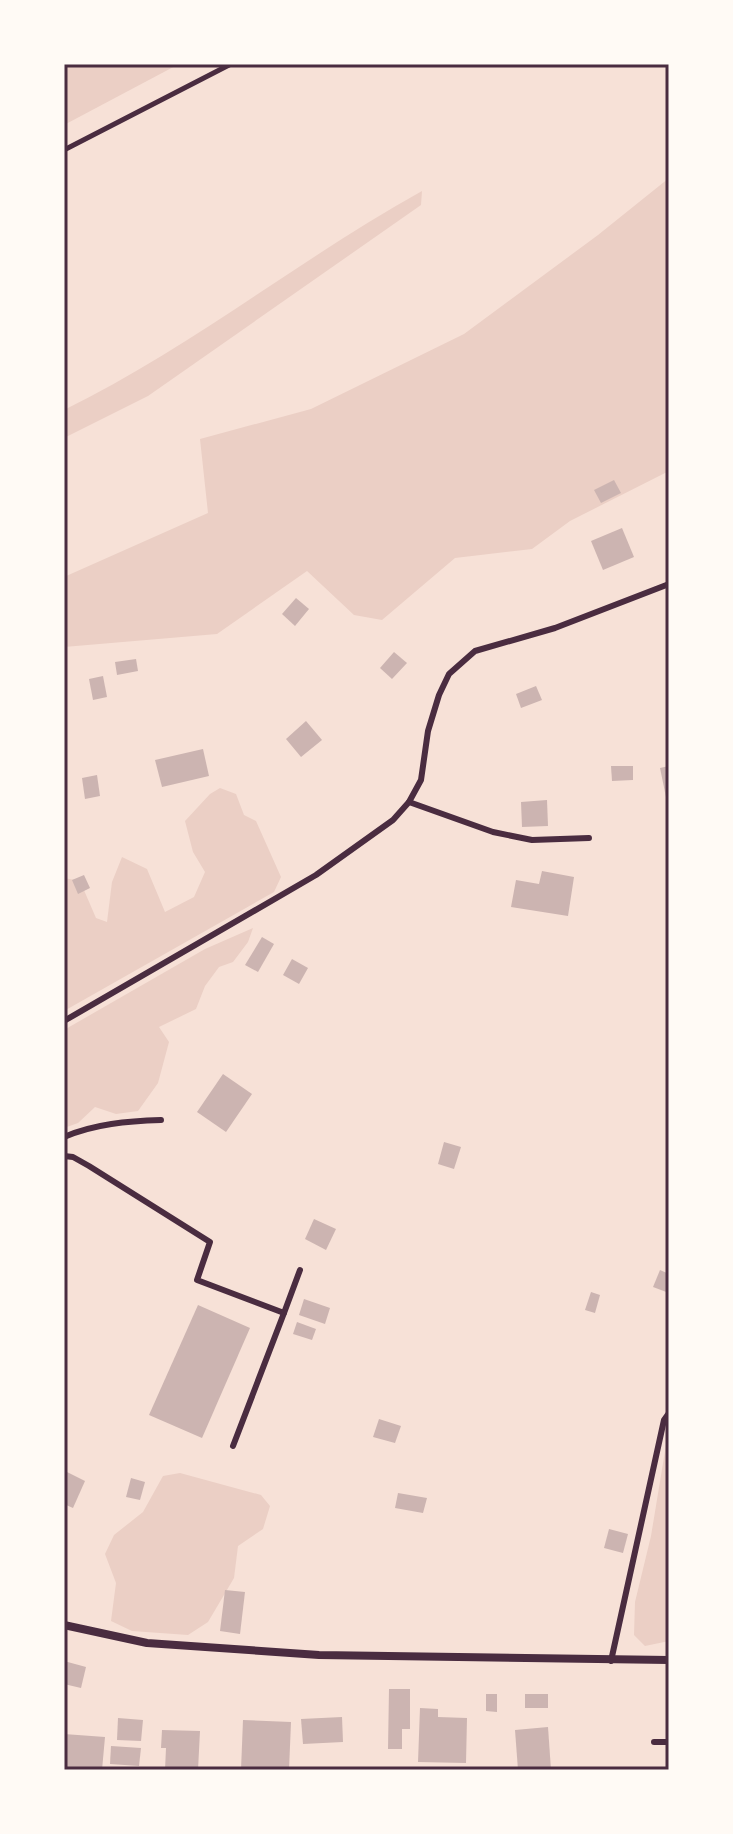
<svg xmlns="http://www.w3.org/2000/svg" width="733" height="1834" font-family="Barlow,sans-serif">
  <rect width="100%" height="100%" fill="#f7e1d7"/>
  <!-- green -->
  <g fill="#ebcfc5">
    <polygon points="64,64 179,64 64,125"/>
    <polygon points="669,178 669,471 570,521 532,549 455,558 382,620 354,615 307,571 217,634 64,647 64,577 208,513 200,439 311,409 464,334 598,235"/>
    <path d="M422,191L421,205L148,396L64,438V410C190,348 300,259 422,191Z"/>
    <polygon points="220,788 236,794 244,815 256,821 281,877 274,892 64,1011 64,878 80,881 96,918 107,922 112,882 122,857 147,869 165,912 194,897 205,872 193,852 185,821 210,794"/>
    <polygon points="253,928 248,942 233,962 219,967 205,986 196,1009 159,1027 169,1042 158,1083 138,1111 116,1114 95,1107 78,1123 64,1128 64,1030 205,949"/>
    <polygon points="669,1427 669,1641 645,1646 634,1635 635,1602 651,1536"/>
    <polygon points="180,1473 261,1495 270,1506 263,1529 238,1546 234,1578 208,1622 188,1635 132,1631 111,1621 116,1583 105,1554 114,1535 143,1512 163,1476"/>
  </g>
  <!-- building -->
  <g fill="#ccb4b1">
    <polygon points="614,480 621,493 601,503 594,490"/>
    <polygon points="622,528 634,557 603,570 591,541"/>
    <polygon points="296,598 309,609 295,626 282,614"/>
    <polygon points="394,652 407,663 392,679 380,668"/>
    <polygon points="136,659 138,671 117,675 115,662"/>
    <polygon points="103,676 107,697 93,700 89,679"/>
    <polygon points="536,686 542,700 521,708 516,694"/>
    <polygon points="306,721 322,740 301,757 286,739"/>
    <polygon points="203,749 209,776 162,787 155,760"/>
    <polygon points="611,766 633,766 633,780 612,781"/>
    <polygon points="669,766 669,797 666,797 660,768"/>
    <polygon points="97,775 100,796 85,799 82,778"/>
    <polygon points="547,800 548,826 522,827 521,802"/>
    <polygon points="542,871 574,877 568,916 511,907 516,880 539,884"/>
    <polygon points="84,875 90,888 78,894 72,880"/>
    <polygon points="262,937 274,944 258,972 245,965"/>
    <polygon points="292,959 308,968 299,984 283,975"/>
    <polygon points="223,1074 252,1094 226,1132 197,1112"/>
    <polygon points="444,1142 461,1147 454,1169 438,1164"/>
    <polygon points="314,1219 336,1229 326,1250 305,1239"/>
    <polygon points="660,1270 669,1274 669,1293 653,1287"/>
    <polygon points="591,1292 600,1295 595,1313 585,1310"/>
    <polygon points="304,1299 330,1308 325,1324 299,1315"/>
    <polygon points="198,1305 250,1328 202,1438 149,1415"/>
    <polygon points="297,1322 316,1329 312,1340 293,1334"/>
    <polygon points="379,1419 401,1426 395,1443 373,1437"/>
    <polygon points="67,1472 85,1481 73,1508 64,1504 64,1479"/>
    <polygon points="131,1478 145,1482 140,1500 126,1497"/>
    <polygon points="398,1493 427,1498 423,1513 395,1508"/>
    <polygon points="609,1529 628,1534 623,1553 604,1548"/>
    <polygon points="225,1590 245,1592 240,1634 220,1631"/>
    <polygon points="64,1661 86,1667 81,1688 64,1684"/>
    <polygon points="389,1689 410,1689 410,1729 402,1729 402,1749 388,1749"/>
    <polygon points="486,1694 497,1694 497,1712 486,1711"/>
    <rect x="525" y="1694" width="23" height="14"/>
    <polygon points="420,1708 438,1709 438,1717 467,1718 466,1763 418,1762"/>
    <polygon points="342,1717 343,1742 303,1744 301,1719"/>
    <polygon points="118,1718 143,1720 141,1741 117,1740"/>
    <polygon points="243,1720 291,1722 289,1770 241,1770"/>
    <polygon points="548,1727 551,1770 518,1770 515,1730"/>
    <polygon points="162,1730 200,1731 198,1770 165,1770 166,1748 161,1748"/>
    <polygon points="64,1734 105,1737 102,1770 64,1770"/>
    <polygon points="111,1746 141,1748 139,1766 110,1764"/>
  </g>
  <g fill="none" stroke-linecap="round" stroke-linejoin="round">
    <!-- path -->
    <polyline stroke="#4a2c40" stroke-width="5" points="64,150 231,64"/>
    <!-- service -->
    <g stroke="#4a2c40" stroke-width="6">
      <polyline points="409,802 493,832 532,840 589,838"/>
      <polyline points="64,1021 316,875 393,820 409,802 421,780 428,731 439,695 449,674 475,651 555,628 669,584"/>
      <path d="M64,1137C94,1124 128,1121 161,1120"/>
      <polyline points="64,1156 73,1157 89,1166 210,1242 197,1280 284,1313 233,1446"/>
      <polyline points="284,1313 300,1270"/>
      <polyline points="611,1661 664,1420 669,1413"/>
      <polyline points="654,1742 669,1742"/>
    </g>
    <!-- minor -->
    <polyline stroke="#4a2c40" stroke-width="8" points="64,1625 147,1643 319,1655 669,1660"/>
  </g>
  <!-- border -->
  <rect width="733" height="1834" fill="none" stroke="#fffaf5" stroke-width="132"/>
  <rect x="66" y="66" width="601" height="1702" fill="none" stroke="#4a2c40" stroke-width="3"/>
</svg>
